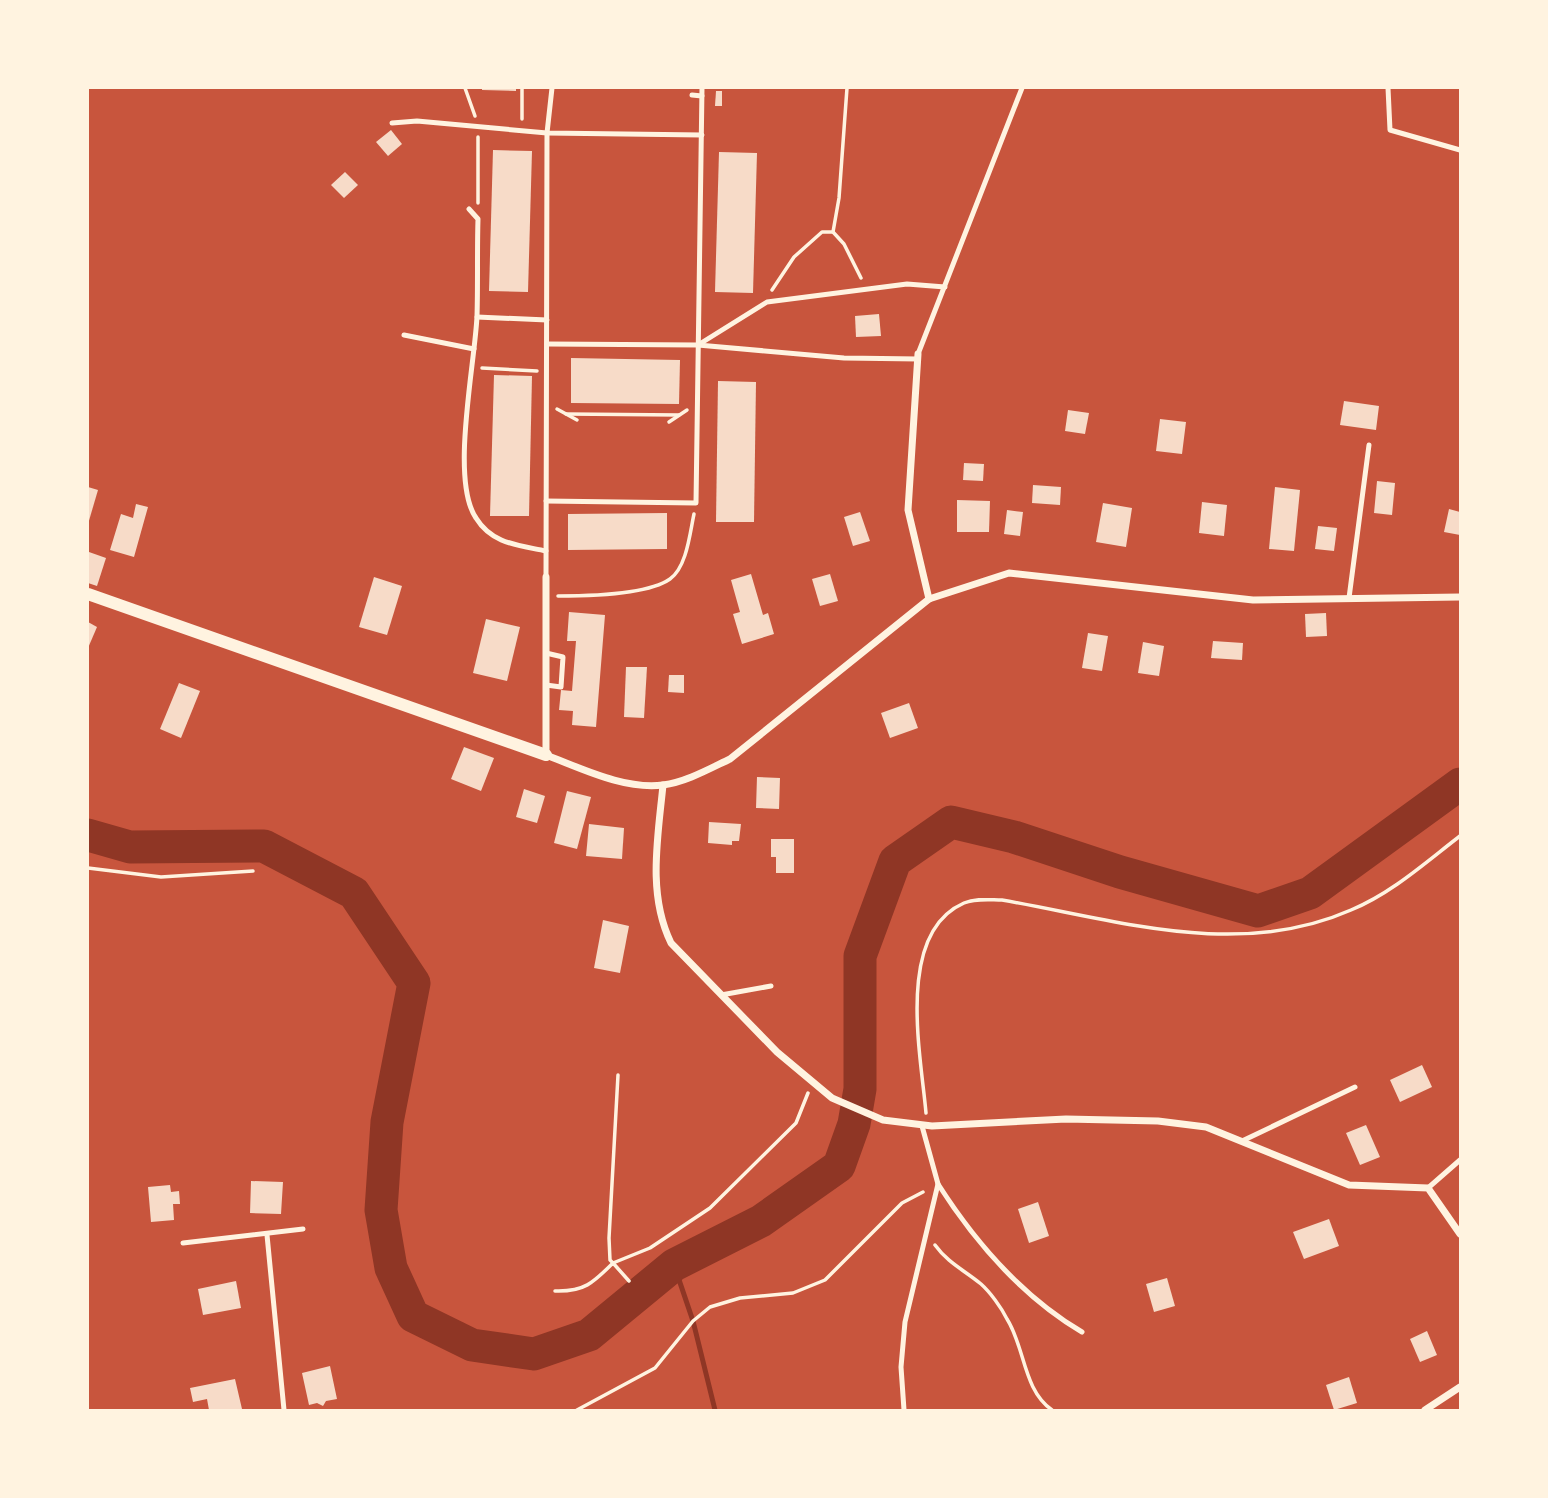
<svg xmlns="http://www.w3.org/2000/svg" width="1548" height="1498" font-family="'Exo 2',sans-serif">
  <rect width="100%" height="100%" fill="#c8553d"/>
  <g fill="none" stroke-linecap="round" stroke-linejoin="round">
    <!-- stream -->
    <polyline stroke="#8f3625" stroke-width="5" points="674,1265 693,1321 715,1410"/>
    <!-- river -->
    <polyline stroke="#8f3625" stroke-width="33" points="88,835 130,847 264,846 354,893 414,983 387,1122 381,1210 391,1268 413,1316 472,1345 534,1354 589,1335 674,1265 761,1221 839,1166 854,1124 860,1089 860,956 895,861 951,822 1014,837 1120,872 1258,911 1310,893 1460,784"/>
  </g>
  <!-- building -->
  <g fill="#f7dbc8">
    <polygon points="482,88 516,88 516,91 482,90"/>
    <polygon points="716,91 722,91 722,106 715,106"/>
    <polygon points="391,130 402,144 388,156 376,142"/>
    <polygon points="493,150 532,151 528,292 489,291"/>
    <polygon points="719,152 757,153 753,293 715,292"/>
    <polygon points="345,172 358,185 344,198 331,185"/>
    <polygon points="879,314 881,336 856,337 855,316"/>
    <polygon points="571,358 680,360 679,404 571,403"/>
    <polygon points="494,375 532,376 529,516 490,516"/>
    <polygon points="718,381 756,382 754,522 716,522"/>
    <polygon points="1344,401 1379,406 1376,430 1340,425"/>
    <polygon points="1068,410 1089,413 1085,434 1065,431"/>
    <polygon points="1160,419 1186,422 1182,454 1156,451"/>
    <polygon points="964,463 984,464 983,481 963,480"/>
    <polygon points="1377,481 1395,483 1392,515 1374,513"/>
    <polygon points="1033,485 1061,487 1060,505 1032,503"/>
    <polygon points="88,487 98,490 88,524"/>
    <polygon points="1275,487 1300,490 1294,551 1269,549"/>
    <polygon points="957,500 990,501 989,532 957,532"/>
    <polygon points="1202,502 1227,505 1224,536 1199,533"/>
    <polygon points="1103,503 1132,508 1126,547 1096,542"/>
    <polygon points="136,504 148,507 134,557 110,550 121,514 133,518"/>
    <polygon points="1449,509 1460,512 1460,535 1444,532"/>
    <polygon points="1007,510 1023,512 1020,536 1004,534"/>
    <polygon points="860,512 870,541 853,546 844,517"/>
    <polygon points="667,513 667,549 568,550 568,514"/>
    <polygon points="1318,526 1337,528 1334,551 1315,549"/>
    <polygon points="89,552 106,558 97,586 88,583"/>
    <polygon points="751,574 763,615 768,613 774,634 742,644 733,614 740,612 731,580"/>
    <polygon points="830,574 838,601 820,606 812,579"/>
    <polygon points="374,577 402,586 387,635 359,627"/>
    <polygon points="569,612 605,615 596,727 572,725 573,711 559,710 561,690 572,691 576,641 567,641"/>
    <polygon points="1326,613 1327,636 1306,637 1305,614"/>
    <polygon points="486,619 520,627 507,681 473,673"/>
    <polygon points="88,622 97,627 88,648"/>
    <polygon points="1088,633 1108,636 1102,671 1082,668"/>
    <polygon points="1213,641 1243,643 1242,660 1211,658"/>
    <polygon points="1143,642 1164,646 1159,676 1138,673"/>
    <polygon points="626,667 647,667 644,718 624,717"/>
    <polygon points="669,675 684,675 684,693 668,692"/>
    <polygon points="179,683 200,691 181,738 160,729"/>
    <polygon points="909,703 918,728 890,738 881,713"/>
    <polygon points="464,747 494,758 481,791 451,779"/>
    <polygon points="757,777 780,778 779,809 756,808"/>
    <polygon points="524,789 545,796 537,823 516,817"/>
    <polygon points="567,791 591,797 577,849 554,843"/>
    <polygon points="709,822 741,824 739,841 732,841 732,845 708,843"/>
    <polygon points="589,824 624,828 622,859 586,856"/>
    <polygon points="771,839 794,839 794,873 776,873 776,857 771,857"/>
    <polygon points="603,920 629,926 620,973 594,968"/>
    <polygon points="1422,1065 1432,1087 1400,1102 1390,1080"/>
    <polygon points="1366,1125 1380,1157 1360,1165 1346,1133"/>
    <polygon points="251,1181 283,1182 281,1214 250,1213"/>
    <polygon points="170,1185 171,1192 179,1191 180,1204 173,1204 174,1220 151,1222 148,1187"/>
    <polygon points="1038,1202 1049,1236 1029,1243 1018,1209"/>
    <polygon points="1329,1219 1339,1246 1304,1259 1293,1232"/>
    <polygon points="1167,1278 1175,1306 1154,1312 1146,1284"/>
    <polygon points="236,1281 241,1308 203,1315 198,1289"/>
    <polygon points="1427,1331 1437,1355 1420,1362 1410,1339"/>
    <polygon points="330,1366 337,1399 326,1401 323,1406 317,1403 309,1405 302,1373"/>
    <polygon points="1349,1377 1357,1403 1334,1410 1326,1385"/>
    <polygon points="235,1379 242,1409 209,1410 207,1399 193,1402 190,1388"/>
  </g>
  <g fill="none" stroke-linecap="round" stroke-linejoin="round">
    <!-- path -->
    <g stroke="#fff3e0" stroke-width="3.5">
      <polyline points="465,88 475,116"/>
      <polyline points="522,119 522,88"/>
      <polyline points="478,203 478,137"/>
      <polyline points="833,232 839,198 847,88"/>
      <polyline points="772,290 794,257 822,232 833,232 844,244 861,278"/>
      <polyline points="482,368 537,371"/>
      <polyline points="557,409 577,420"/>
      <polyline points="566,414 679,415"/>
      <polyline points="669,422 687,410"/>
      <path d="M558,596C586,596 647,595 670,579C687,567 690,532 694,514"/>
      <polyline points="88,868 161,877 253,871"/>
      <polyline points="618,1075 609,1238 610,1260 613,1263 650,1248 710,1208 796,1123 808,1093"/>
      <path d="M926,1113C921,1055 895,933 964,903C976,898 990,900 1002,900C1117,920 1238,960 1351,910C1392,893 1426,862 1460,836"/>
      <path d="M935,1245C948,1263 964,1270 981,1284C990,1292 1001,1307 1007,1319C1025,1347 1023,1390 1052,1410"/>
      <path d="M555,1291C584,1292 593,1283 613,1263L629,1281"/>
      <polyline points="577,1410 655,1368 693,1321 710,1307 740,1298 793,1293 825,1280 902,1203 923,1192"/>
    </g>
    <!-- service -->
    <g stroke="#fff3e0" stroke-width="5">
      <polyline points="1388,88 1390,130 1460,150"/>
      <polyline points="692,95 702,96"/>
      <polyline points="392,123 417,121 547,133 702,135"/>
      <path d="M469,209L478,219C477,251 478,284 477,316C475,364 450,480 476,518C492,544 518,545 546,551"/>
      <polyline points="477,317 547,320"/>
      <polyline points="404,335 474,349"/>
      <polyline points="547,344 698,345 844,358 918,359"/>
      <polyline points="698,345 767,302 907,284 945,287"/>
      <polyline points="918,354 1022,88"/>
      <polyline points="546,501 696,503 702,88"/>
      <polyline points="546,577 547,133 552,88"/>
      <polyline points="1349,598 1369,445"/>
      <polyline points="546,653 563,657 561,687 546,685"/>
      <polyline points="721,995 771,986"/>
      <polyline points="1242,1141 1355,1087"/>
      <path d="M938,1184C975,1242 1023,1297 1082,1332"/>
      <polyline points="1428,1188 1460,1160"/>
      <polyline points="267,1235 284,1410"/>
      <polyline points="183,1243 303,1229"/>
      <polyline points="904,1410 901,1367 905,1322 938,1184 922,1126"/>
    </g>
    <!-- minor -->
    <g stroke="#fff3e0" stroke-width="7">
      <polyline points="918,354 908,510 929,599"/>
      <path d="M546,577V755C581,768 624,790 663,785C686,782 709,769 730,759L929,599L1009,573L1253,600L1460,597"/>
      <path d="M663,785C658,837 647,894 671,943L777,1052L832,1098L883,1120L932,1126L1066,1119L1158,1121L1206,1127L1349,1185L1428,1188L1460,1234"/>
      <polyline points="1425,1410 1460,1387"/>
    </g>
    <!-- tertiary -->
    <polyline stroke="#fff3e0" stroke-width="12" points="88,594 546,755"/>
  </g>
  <!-- border -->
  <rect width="1548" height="1498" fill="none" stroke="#fff3e0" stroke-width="178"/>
</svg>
